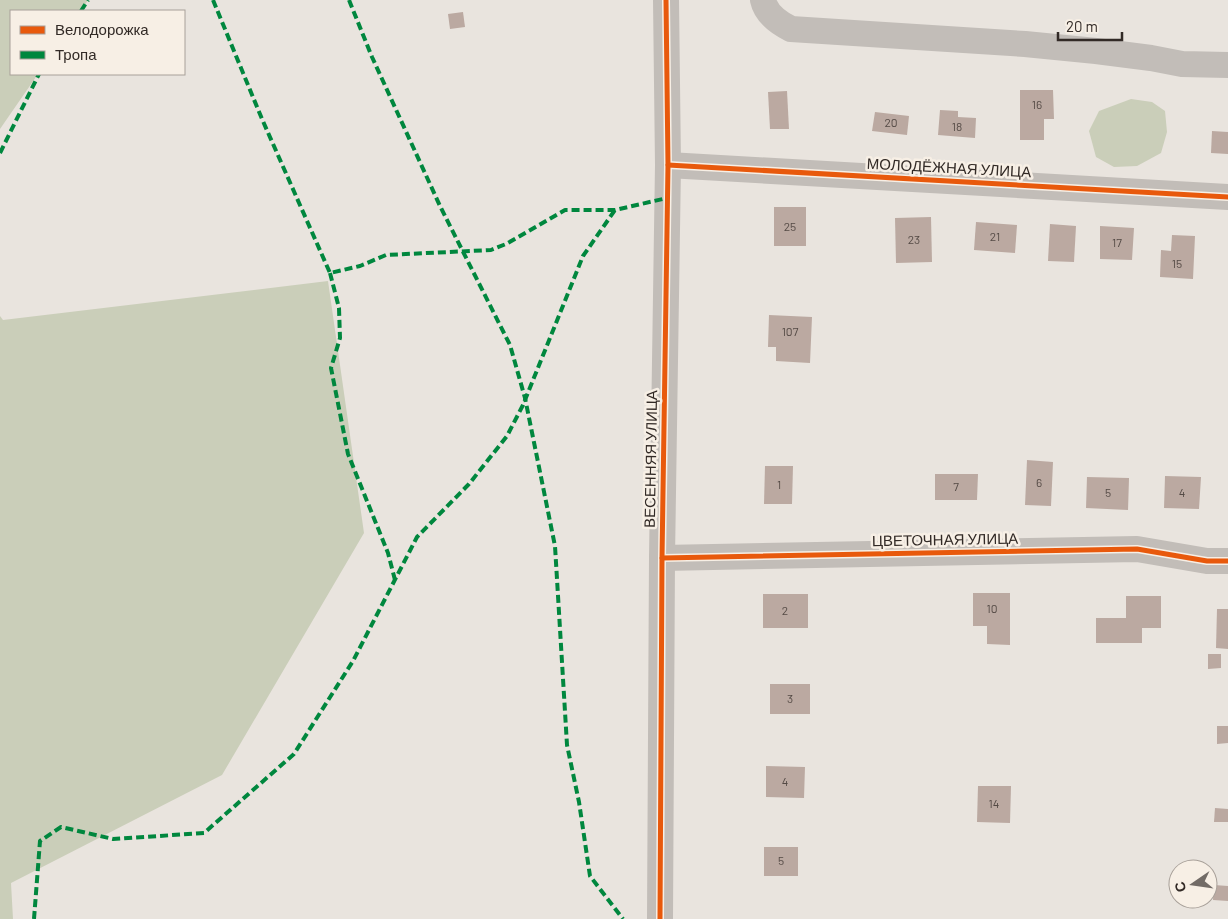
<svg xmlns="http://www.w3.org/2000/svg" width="1228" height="919" font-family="Barlow,sans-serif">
  <rect width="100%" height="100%" fill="#e9e4de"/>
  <!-- green -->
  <g fill="#caceb9">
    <polygon points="0,0 88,0 81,11 11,11 11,74 38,74 0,129"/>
    <polygon points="1131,99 1152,102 1165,111 1167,132 1161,153 1137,166 1114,167 1096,157 1089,131 1099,111"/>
    <polygon points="328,281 364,533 222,775 11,883 13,919 0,919 0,316 3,320"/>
  </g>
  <!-- building -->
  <g fill="#bba9a1">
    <polygon points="463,12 465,27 450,29 448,14"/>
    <polygon points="1020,90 1053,90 1054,119 1044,119 1044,140 1020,140"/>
    <polygon points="787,91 789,129 770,129 768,92"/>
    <polygon points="940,110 958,111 958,117 976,118 975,138 938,135"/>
    <polygon points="875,112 909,116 907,135 872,131"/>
    <polygon points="1212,131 1228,132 1228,154 1211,153"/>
    <rect x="774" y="207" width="32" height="39"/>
    <polygon points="931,217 932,262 896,263 895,218"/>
    <polygon points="976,222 1017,225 1015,253 974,250"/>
    <polygon points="1050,224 1076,226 1074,262 1048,261"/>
    <polygon points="1100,226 1134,228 1132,260 1100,259"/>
    <polygon points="1172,235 1195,236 1193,279 1160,277 1161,250 1171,251"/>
    <polygon points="769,315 812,317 810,363 776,361 776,347 768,347"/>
    <polygon points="1027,460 1053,462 1051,506 1025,505"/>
    <polygon points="765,466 793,466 792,504 764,504"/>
    <polygon points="935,474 978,474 977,500 935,500"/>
    <polygon points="1165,476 1201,477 1199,509 1164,508"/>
    <polygon points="1087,477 1129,478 1128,510 1086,508"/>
    <polygon points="973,593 1010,593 1010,645 987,644 987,626 973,626"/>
    <rect x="763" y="594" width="45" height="34"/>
    <polygon points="1126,596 1161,596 1161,628 1142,628 1142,643 1096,643 1096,618 1126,618"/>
    <polygon points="1217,609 1228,609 1228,649 1216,648"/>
    <polygon points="1208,654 1221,654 1221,668 1208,669"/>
    <rect x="770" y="684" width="40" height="30"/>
    <polygon points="1217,726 1228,726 1228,743 1217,744"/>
    <polygon points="766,766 805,767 804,798 766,797"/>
    <polygon points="978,786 1011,786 1010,823 977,822"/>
    <polygon points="1215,808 1228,809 1228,822 1214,822"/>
    <rect x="764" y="847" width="34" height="29"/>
    <polygon points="1214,885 1228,886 1228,901 1213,900"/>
  </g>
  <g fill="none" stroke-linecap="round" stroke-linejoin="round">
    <!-- minor -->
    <g stroke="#c2bdb8" stroke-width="26">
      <path d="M763,0C766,14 779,23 791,29L1025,44L1096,51L1151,58L1182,64L1228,65"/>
      <polyline points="668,165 1228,197"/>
      <polyline points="662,558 1137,549 1207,561 1228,561"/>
      <polyline points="660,919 662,558 668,165 666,0"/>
    </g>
    <!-- quiet -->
    <g stroke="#00873e" stroke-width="4" stroke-dasharray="8 4" stroke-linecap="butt">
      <polyline points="213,0 262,119 330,273 360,266 386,255 491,250 506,244 565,210 615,210 667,198"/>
      <polyline points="349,0 372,57 440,206 510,345 525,398 555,546 567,745 579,802 590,876 623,919"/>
      <polyline points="81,11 88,0"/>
      <polyline points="0,153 39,74"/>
      <polyline points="330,273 339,308 340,338 331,368 348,454 388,553 395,580"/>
      <polyline points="34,919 40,841 61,827 113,839 204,833 294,754 353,661 417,537 469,484 507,436 523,405 583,256 615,210"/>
    </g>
    <defs>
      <g id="cycleway">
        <polyline points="668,165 1228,197"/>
        <polyline points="662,558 1137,549 1207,561 1228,561"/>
        <polyline points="660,919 662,558 668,165 666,0"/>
      </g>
    </defs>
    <!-- cycleway casing -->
    <use href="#cycleway" stroke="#f7efe5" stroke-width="8"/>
    <!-- cycleway -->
    <use href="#cycleway" stroke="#e8590c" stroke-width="5"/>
  </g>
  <g text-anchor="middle" stroke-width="5" stroke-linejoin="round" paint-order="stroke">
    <!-- number labels -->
    <g font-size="12" fill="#544a45">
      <text x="1037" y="109">16</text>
      <text x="891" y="127">20</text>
      <text x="957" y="131">18</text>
      <text x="790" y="231">25</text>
      <text x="995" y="241">21</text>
      <text x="914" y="244">23</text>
      <text x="1117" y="247">17</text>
      <text x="1177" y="268">15</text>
      <text x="790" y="336">107</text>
      <text x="1039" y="487">6</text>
      <text x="779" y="489">1</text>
      <text x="956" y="491">7</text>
      <text x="1108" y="497">5</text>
      <text x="1182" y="497">4</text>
      <text x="992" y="613">10</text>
      <text x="785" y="615">2</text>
      <text x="790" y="703">3</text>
      <text x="785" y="786">4</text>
      <text x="994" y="808">14</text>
      <text x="781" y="865">5</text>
    </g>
    <!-- street labels -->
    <g font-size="15" fill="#322a26" stroke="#f7efe5">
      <text transform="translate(949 168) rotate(3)" y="5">МОЛОДЁЖНАЯ УЛИЦА</text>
      <text transform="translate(651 459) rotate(-89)" y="5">ВЕСЕННЯЯ УЛИЦА</text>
      <text transform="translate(945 540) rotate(-1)" y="5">ЦВЕТОЧНАЯ УЛИЦА</text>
    </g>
  </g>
  <!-- legend -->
  <rect x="10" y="10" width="175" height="65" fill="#f7efe5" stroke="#a8a099"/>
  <rect x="20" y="26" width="25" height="8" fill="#e8590c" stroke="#a8a099"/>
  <text x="55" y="35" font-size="15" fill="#322a26">Велодорожка</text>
  <rect x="20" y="51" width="25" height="8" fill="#00873e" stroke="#a8a099"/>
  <text x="55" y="60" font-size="15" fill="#322a26">Тропа</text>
  <!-- north arrow -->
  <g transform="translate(1193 884) rotate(257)"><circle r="24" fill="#f7efe5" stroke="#a8a099"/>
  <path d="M0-4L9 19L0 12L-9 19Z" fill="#726b66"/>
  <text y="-8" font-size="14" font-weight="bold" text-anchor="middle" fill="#322a26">С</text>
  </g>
  <!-- scale -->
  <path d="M1058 32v8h64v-8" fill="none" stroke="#322a26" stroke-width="2.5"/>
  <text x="1066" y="32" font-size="15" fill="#322a26" stroke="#f7efe5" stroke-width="4" paint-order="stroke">20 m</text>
</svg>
